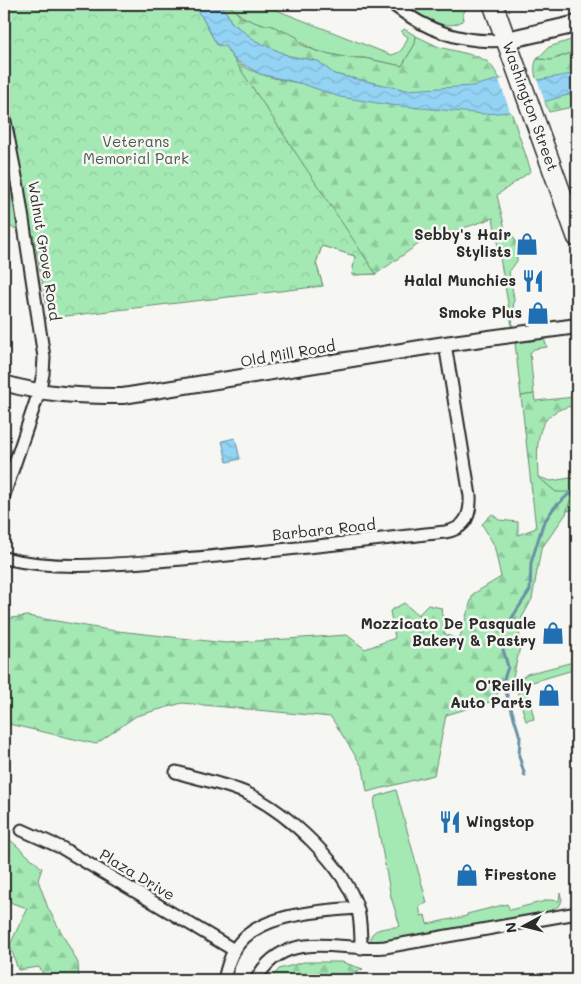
<svg xmlns="http://www.w3.org/2000/svg" width="581" height="984" font-family="Mali,sans-serif">
  <defs>
    <pattern id="forest-firs" width="22" height="20" patternUnits="userSpaceOnUse" patternTransform="scale(1.25)"><rect width="22" height="20" fill="#a4e9b4"/><path d="M5 1l3.5 6h-7zM16 11l3.5 6h-7z" fill="#8dc89b"/></pattern>
    <pattern id="park-crowns" width="20" height="18" patternUnits="userSpaceOnUse" patternTransform="scale(1.25)"><rect width="20" height="18" fill="#a4e9b4"/><path d="M2 6a3 3 0 1 1 6 0M12 15a3 3 0 1 1 6 0" fill="none" stroke="#8dc89b"/></pattern>
    <pattern id="water-waves" width="16" height="10" patternUnits="userSpaceOnUse" patternTransform="scale(1.25)"><rect width="16" height="10" fill="#93d3f4"/><path d="M0 5q4-4 8 0t8 0" fill="none" stroke="#7fb5d1"/></pattern>
  </defs>
  <rect width="100%" height="100%" fill="#f6f6f2"/>
  <filter id="ink" filterUnits="userSpaceOnUse"><feTurbulence type="fractalNoise" baseFrequency=".02" numOctaves="2"/><feDisplacementMap in="SourceGraphic" scale="10" xChannelSelector="R" yChannelSelector="G"/><feConvolveMatrix kernelMatrix="1 2 1 2 8 2 1 2 1" color-interpolation-filters="sRGB"/></filter>
  <g filter="url(#ink)">
    <!-- grass -->
    <g fill="#a4e9b4" stroke="#688a70">
      <path d="M228,4H261L391,55C402,53 404,47 408,37L401,32L404,29L416,36L415,44L402,66L364,58H349L316,51L270,25C252,25 240,16 228,4Z"/>
      <path d="M404,4H469L463,14L464,20C443,34 422,15 404,4Z"/>
      <polygon points="577,38 577,51 551,60 537,59 549,47"/>
      <polygon points="544,339 547,347 534,349 530,353 534,394 521,396 515,343"/>
      <polygon points="538,477 551,481 577,477 577,485 574,486 576,509 567,511 572,494 556,492"/>
      <polygon points="577,661 577,666 573,670 526,684 534,719 526,721 517,691 519,680 527,674"/>
      <path d="M396,790L427,903L419,906L421,916L425,915L427,924L467,916V914L507,904L510,910L549,900L559,901L560,893L562,900L560,905L551,911L375,943L370,941C371,926 388,929 400,926L391,897L374,806L375,797Z"/>
    </g>
    <!-- forest -->
    <g fill="url(#forest-firs)" stroke="#688a70">
      <path d="M191,4C204,21 217,44 233,59C268,90 360,87 406,90L334,74L318,61L289,56L256,41L231,22L227,13L217,4H228L241,17L262,25H270L297,37L300,44L316,51L349,58H364L402,66L415,44L416,36L439,47L476,56L488,62L493,68L500,79L531,171L497,195L505,229L512,234L517,244V261L509,272L514,298L512,326L493,218L420,243L376,274L352,275L355,256L322,246L316,263L323,286Z"/>
      <path d="M577,51V106L549,112C544,99 529,72 537,59L551,60Z"/>
      <path d="M534,394L535,401L575,397L577,405C533,411 537,442 538,477L556,492H569L572,494L566,514L541,549L532,599L519,623L520,647L513,677L490,702L446,715L434,775L367,792L363,768L331,717L182,703L136,716L96,744L4,723V619L27,616L109,630L226,643L347,635L365,649L395,638L390,611L404,603L418,615L428,605L441,608L445,634L459,640L473,594L501,577L494,545L482,524L492,514L499,520L518,522V535L536,528L521,396Z"/>
      <polygon points="4,829 9,839 42,868 38,880 48,908 78,963 79,980 42,980 44,975 39,967 18,970 10,945 27,908 12,903 4,896"/>
      <polygon points="304,962 342,962 363,969 330,980 270,980 279,969"/>
    </g>
    <!-- park -->
    <polygon fill="url(#park-crowns)" stroke="#688a70" points="4,4 191,4 202,17 217,45 225,46 376,274 352,275 355,256 322,246 316,263 323,286 49,318 33,234 4,225"/>
    <!-- water -->
    <g fill="url(#water-waves)" stroke="#6990a4">
      <polygon points="191,4 217,4 227,13 231,22 256,41 289,56 318,61 334,74 406,90 473,86 500,79 538,80 577,73 577,92 510,112 485,114 390,105 340,97 303,84 260,74 234,59 225,46 217,45 202,17"/>
      <polygon points="235,438 240,459 227,462 222,441"/>
    </g>
    <!-- pier -->
    <polygon fill="#f6f6f2" points="508,77 537,78 545,103 511,114 499,80"/>
    <g fill="none" stroke-linecap="round" stroke-linejoin="round">
      <!-- stream -->
      <polyline stroke="#6990a4" stroke-width="3" points="525,776 519,756 520,737 503,682 508,667 503,649 504,630 530,590 531,563 543,524 553,509 571,492"/>
      <defs>
        <g id="minor">
          <path d="M392,4C427,31 462,44 507,40"/>
          <polyline points="4,116 18,187 44,357 43,374 39,392 4,495"/>
          <path d="M4,558C58,571 115,564 170,560C261,553 353,542 445,532C465,529 471,515 470,496L445,344"/>
          <path d="M176,772C199,779 224,784 246,793C287,812 345,865 358,910C361,923 361,935 361,948"/>
          <polyline points="22,830 62,848 234,950"/>
          <path d="M224,980C226,971 229,959 234,951C254,913 321,911 357,908"/>
          <path d="M256,980C284,927 338,952 385,947L577,913"/>
        </g>
        <path id="tertiary" d="M4,383C43,395 82,396 123,396L445,344L577,326"/>
        <polyline id="secondary" points="507,40 577,24"/>
        <g id="trunk">
          <path id="s1" d="M493,4L577,237"/>
        </g>
      </defs>
      <!-- minor casing -->
      <use href="#minor" stroke="#2b2b2b" stroke-width="15"/>
      <!-- tertiary casing -->
      <use href="#tertiary" stroke="#2b2b2b" stroke-width="18"/>
      <!-- secondary casing -->
      <use href="#secondary" stroke="#2b2b2b" stroke-width="20"/>
      <!-- trunk casing -->
      <use href="#trunk" stroke="#2b2b2b" stroke-width="22"/>
      <!-- minor -->
      <use href="#minor" stroke="#f6f6f2" stroke-width="11"/>
      <!-- tertiary -->
      <use href="#tertiary" stroke="#f6f6f2" stroke-width="14"/>
      <!-- secondary -->
      <use href="#secondary" stroke="#f6f6f2" stroke-width="16"/>
      <!-- trunk -->
      <use href="#trunk" stroke="#f6f6f2" stroke-width="19"/>
    </g>
  </g>
  <!-- icons -->
  <defs>
    <symbol id="shop-bare" viewBox="-9 -9 18 18"><path d="M-5-2.5h2.3a2.7 3.5 0 0 1 5.4 0H5L5.5 6h-11ZM-1.5-2.5h3a1.5 2.3 0 0 0-3 0Z" fill="#1f6fb2" stroke="#f6f6f2" stroke-width="2.5" paint-order="stroke"/></symbol>
    <symbol id="restaurant-bare" viewBox="-9 -9 18 18"><path d="M-5-6h1v4h1v-4h1v4h1v-4h1v5L-1.5 .5V6h-2V.5L-5-1ZM5-6V6H3V1.5H1.5Q1.5-4 5-6Z" fill="#1f6fb2" stroke="#f6f6f2" stroke-width="2.5" paint-order="stroke"/></symbol>
  </defs>
  <g fill-rule="evenodd">
    <use href="#shop-bare" x="511" y="228" width="32" height="32"/>
    <use href="#restaurant-bare" x="517" y="265" width="32" height="32"/>
    <use href="#shop-bare" x="522" y="297" width="32" height="32"/>
    <use href="#shop-bare" x="537" y="617" width="32" height="32"/>
    <use href="#shop-bare" x="533" y="679" width="32" height="32"/>
    <use href="#restaurant-bare" x="434" y="806" width="32" height="32"/>
    <use href="#shop-bare" x="451" y="859" width="32" height="32"/>
  </g>
  <g text-anchor="middle" stroke-width="5" stroke-linejoin="round" paint-order="stroke">
    <!-- street labels -->
    <g font-size="15" fill="#2b2b2b" stroke="#f6f6f2">
      <text dy="5" stroke="none"><textPath href="#s1" startOffset="109">Washington Street</textPath></text>
      <text transform="translate(44 251) rotate(81)" y="5">Walnut Grove Road</text>
      <text transform="translate(288 354) rotate(-10)" y="5">Old Mill Road</text>
      <text transform="translate(324 530) rotate(-6)" y="5">Barbara Road</text>
      <text transform="translate(137 875) rotate(31)" y="5">Plaza Drive</text>
    </g>
    <!-- park labels -->
    <g font-size="15" fill="#495a4d" stroke="#f6f6f2">
      <text x="136" y="147">Veterans<tspan x="136" dy="17">Memorial Park</tspan></text>
    </g>
    <!-- poi labels -->
    <g font-size="15" font-weight="bold" fill="#2b2b2b" stroke="#f6f6f2" text-anchor="end">
      <text x="511" y="240">Sebby's Hair<tspan x="511" dy="17">Stylists</tspan></text>
      <text x="516" y="286">Halal Munchies</text>
      <text x="522" y="318">Smoke Plus</text>
      <text x="536" y="629">Mozzicato De Pasquale<tspan x="536" dy="17">Bakery &amp; Pastry</tspan></text>
      <text x="532" y="691">O'Reilly<tspan x="532" dy="17">Auto Parts</tspan></text>
      <text x="466" y="827" text-anchor="start">Wingstop</text>
      <text x="484" y="880" text-anchor="start">Firestone</text>
    </g>
  </g>
  <!-- margin -->
  <rect width="581" height="984" fill="none" stroke="#f6f6f2" stroke-width="20"/>
  <rect x="10" y="10" width="561" height="964" fill="none" stroke="#2b2b2b" stroke-width="2" filter="url(#ink)"/>
  <!-- north arrow -->
  <g transform="translate(524 926) rotate(263)" stroke="#f6f6f2" stroke-width="4" paint-order="stroke">
  <path d="M0-4L9 19L0 12L-9 19Z" fill="#2b2b2b"/>
  <text y="-8" font-size="14" font-weight="bold" text-anchor="middle" fill="#2b2b2b">N</text>
  </g>
</svg>
